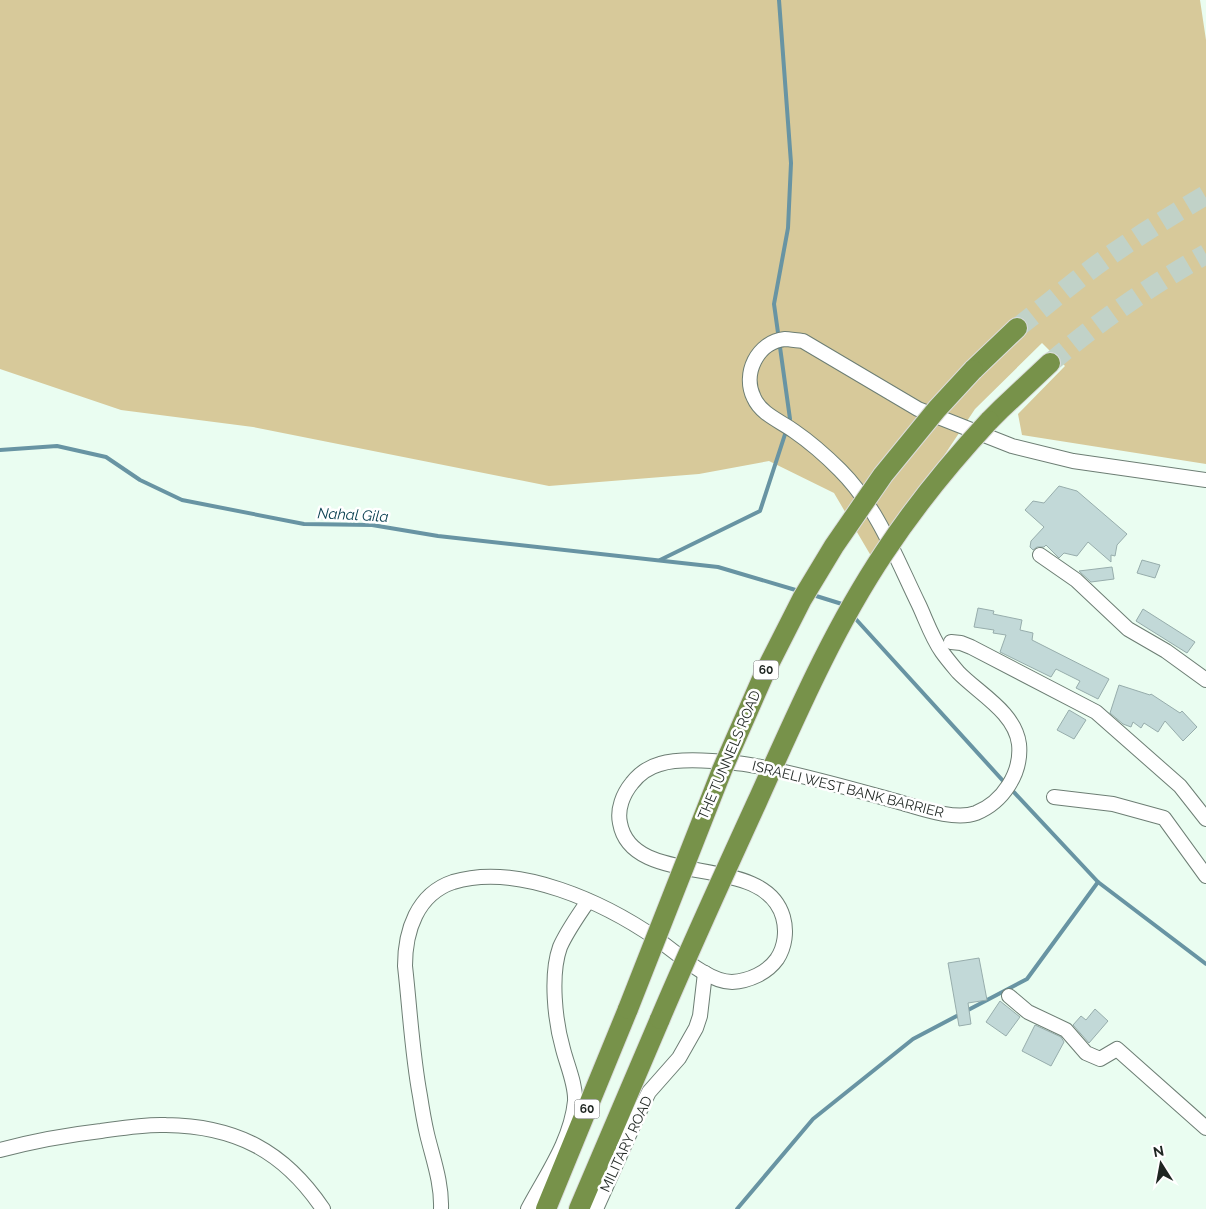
<svg xmlns="http://www.w3.org/2000/svg" width="1206" height="1209" font-family="Raleway,sans-serif">
  <rect width="100%" height="100%" fill="#eafdf1"/>
  <!-- green -->
  <polygon fill="#d7c99a" points="0,0 1200,0 1206,40 1206,464 1022,435 1018,414 1065,366 1042,343 975,409 874,561 834,493 769,461 699,474 549,486 253,427 121,410 0,369"/>
  <g fill="none" stroke-linecap="round" stroke-linejoin="round">
    <!-- stream -->
    <g stroke="#6894a3" stroke-width="4">
      <polyline points="0,450 57,446 106,457 140,480 182,500 304,524 372,525 438,536 718,567 799,591"/>
      <polyline points="660,560 760,511 790,419 774,304 788,228 791,163 779,0"/>
      <polyline points="813,595 842,604 844,606"/>
      <polyline points="853,616 1005,783"/>
      <polyline points="1010,788 1098,882 1206,964"/>
      <polyline points="737,1209 813,1119 913,1039 1027,979 1098,882"/>
    </g>
  </g>
  <!-- building -->
  <g fill="#c2d9d8" stroke="#97adac">
    <polygon points="1059,486 1077,491 1127,534 1117,545 1115,556 1111,555 1111,562 1088,542 1077,556 1064,553 1059,558 1046,545 1044,547 1037,547 1033,550 1030,547 1031,541 1044,527 1025,510 1033,501 1044,503"/>
    <polygon points="1142,560 1160,565 1155,578 1137,573"/>
    <polygon points="1112,567 1114,579 1091,582 1079,571"/>
    <polygon points="978,608 994,611 993,614 1022,620 1020,630 1033,633 1032,640 1109,679 1098,699 1076,688 1080,681 1056,669 1051,677 1000,652 1006,635 993,633 994,630 974,627"/>
    <polygon points="1143,609 1195,642 1187,653 1136,621"/>
    <polygon points="1119,685 1150,695 1151,694 1180,713 1182,711 1197,727 1183,741 1165,721 1158,732 1144,723 1141,728 1133,722 1131,727 1123,724 1110,713"/>
    <polygon points="1069,710 1086,720 1074,739 1057,730"/>
    <polygon points="979,958 987,1000 968,1003 971,1024 959,1026 948,963"/>
    <polygon points="1000,1001 1020,1017 1006,1036 986,1022"/>
    <polygon points="1095,1009 1108,1021 1089,1043 1073,1025 1081,1016 1086,1020"/>
    <polygon points="1035,1025 1061,1037 1064,1042 1051,1066 1022,1051"/>
  </g>
  <g fill="none" stroke-linecap="round" stroke-linejoin="round">
    <!-- highway-tunnel -->
    <g stroke="#c1d2c8" stroke-width="20" stroke-dasharray="20 10" stroke-linecap="butt">
      <path d="M1017,328C1040,310 1063,291 1086,273C1124,244 1165,219 1206,195"/>
      <path d="M1050,363C1098,322 1151,285 1206,254"/>
    </g>
    <defs>
      <g id="minor">
        <polyline points="1040,555 1076,580 1128,629 1166,651 1206,680"/>
        <polyline points="951,642 961,643 971,647 1096,712 1180,786 1206,819"/>
        <polyline points="1054,797 1113,804 1164,818 1206,876"/>
        <polyline points="1009,996 1028,1012 1066,1030 1086,1053 1100,1059 1117,1049 1206,1128"/>
        <path d="M0,1150C34,1141 66,1135 101,1131C122,1128 144,1124 166,1125C236,1126 284,1151 323,1209"/>
        <path d="M441,1209C442,1183 433,1159 427,1134C424,1121 422,1109 420,1096C412,1053 410,1010 405,966C405,931 417,894 453,882C518,862 605,903 657,939C677,953 708,982 732,982C749,981 767,973 777,959C785,947 787,931 783,917C764,850 632,891 620,823C617,809 623,794 632,783C639,774 649,767 660,764C676,759 696,760 712,761C727,762 742,763 756,766C804,775 852,789 899,802C920,808 955,821 976,813C1003,802 1022,773 1019,744C1015,712 978,693 958,672C953,666 947,659 942,652C932,638 926,620 919,605C896,558 878,508 840,470C826,456 810,442 794,431C780,421 761,414 754,398C742,374 757,342 785,339C787,339 802,341 803,341L918,409L1012,446L1073,461L1206,480"/>
        <path d="M528,1209C546,1175 571,1141 575,1101C576,1085 567,1065 563,1049C555,1021 550,975 560,947C567,931 578,916 588,901"/>
        <polyline points="596,1209 642,1106 649,1092 679,1058 696,1028 700,1016 705,973"/>
      </g>
      <g id="highway">
        <polyline points="973,370 1017,328"/>
        <polyline points="989,421 1001,409 1050,363"/>
        <polyline points="546,1209 628,1009"/>
        <polyline points="579,1209 660,1019"/>
      </g>
    </defs>
    <!-- minor casing -->
    <use href="#minor" stroke="#6d7e74" stroke-width="16"/>
    <!-- highway casing -->
    <use href="#highway" stroke="#dbdcdc" stroke-width="22"/>
    <!-- minor -->
    <use href="#minor" stroke="#fff" stroke-width="14"/>
    <!-- highway -->
    <use href="#highway" stroke="#77924a" stroke-width="20"/>
    <defs>
      <g id="highway-bridge">
        <polyline points="628,1009 722,770 765,672 802,599 834,546 883,475 937,409 973,370"/>
        <path d="M660,1019C691,946 724,874 757,802C795,718 832,631 884,553C915,506 951,462 989,421"/>
      </g>
    </defs>
    <!-- highway-bridge casing -->
    <use href="#highway-bridge" stroke="#dbdcdc" stroke-width="22" stroke-linecap="butt"/>
    <!-- highway-bridge -->
    <use href="#highway-bridge" stroke="#77924a" stroke-width="20"/>
  </g>
  <g text-anchor="middle" stroke-width="5" stroke-linejoin="round" paint-order="stroke">
    <!-- shield labels -->
    <g fill="#fff" stroke="#626764" stroke-width="1">
      <rect x="753.5" y="660.5" width="25" height="19" rx="4"/>
      <rect x="574.5" y="1099.5" width="25" height="19" rx="4"/>
    </g>
    <g font-size="12" font-weight="bold" fill="#1f2622">
      <text x="766" y="674">60</text>
      <text x="587" y="1113">60</text>
    </g>
    <!-- street labels -->
    <g font-size="14" fill="#1f2622" stroke="#fff">
      <text transform="translate(729 755) rotate(-67)" y="5">THE TUNNELS ROAD</text>
      <text transform="translate(848 789) rotate(14)" y="5">ISRAELI WEST BANK BARRIER</text>
      <text transform="translate(626 1144) rotate(-65)" y="5">MILITARY ROAD</text>
    </g>
    <!-- water labels -->
    <g font-size="15" font-style="italic" fill="#0c4152" stroke="#fff">
      <text transform="translate(353 515) rotate(3)" y="5">Nahal Gila</text>
    </g>
  </g>
  <!-- north arrow -->
  <g transform="translate(1161 1164) rotate(349)" stroke="#ffffff" stroke-width="4" paint-order="stroke">
  <path d="M0-4L9 19L0 12L-9 19Z" fill="#1f2622"/>
  <text y="-8" font-size="14" font-weight="bold" text-anchor="middle" fill="#1f2622">N</text>
  </g>
</svg>
